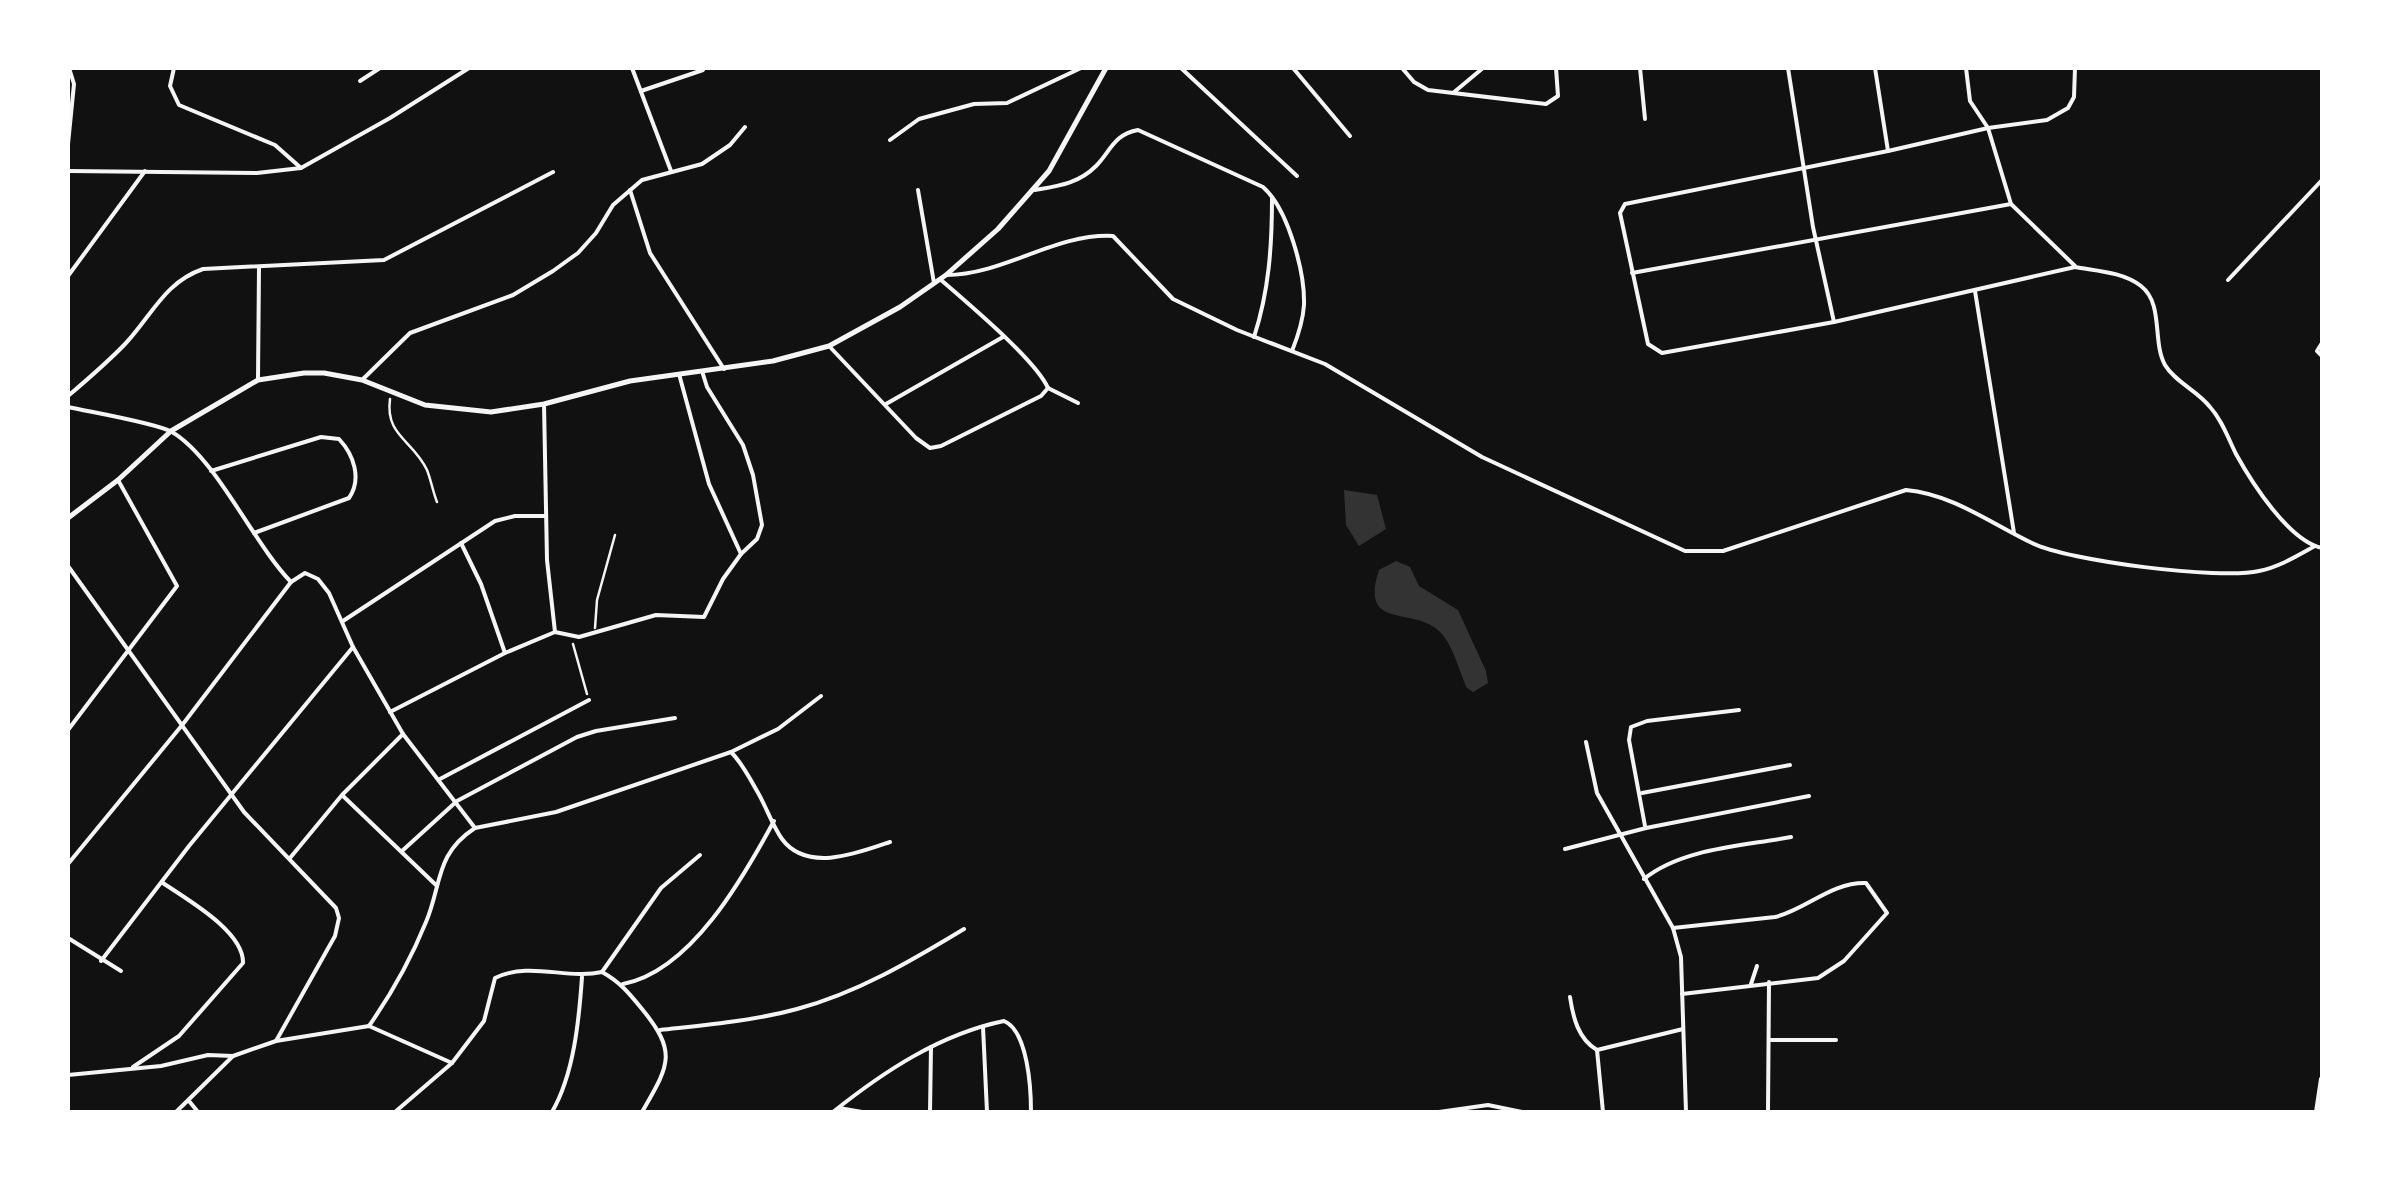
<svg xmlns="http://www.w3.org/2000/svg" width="2390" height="1180" font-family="Lato,sans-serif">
  <rect width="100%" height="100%" fill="#111"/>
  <!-- water -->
  <g fill="#333">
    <polygon points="1344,490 1377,495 1386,529 1359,546 1346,525"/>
    <path d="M1396,561L1410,567L1419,586L1458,610L1486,671L1488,683L1473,692L1467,688C1459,671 1453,644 1439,631C1413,606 1359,631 1379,570Z"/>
  </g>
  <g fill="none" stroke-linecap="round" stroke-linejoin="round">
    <!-- path -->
    <g stroke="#f5f5f5" stroke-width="2.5">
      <path d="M390,399C385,436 413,440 427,470C431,480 433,492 437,502"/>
      <polyline points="595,628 597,600 615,535"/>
      <polyline points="573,644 587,694"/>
    </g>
    <!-- minor -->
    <g stroke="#f5f5f5" stroke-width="4">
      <polyline points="174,68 170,86 179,105 275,145 301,168"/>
      <polyline points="632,68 671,171"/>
      <polyline points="1181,68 1297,176"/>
      <polyline points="1293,68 1350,136"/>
      <polyline points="1402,68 1414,82 1428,90 1546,104 1558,96 1556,68"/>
      <polyline points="1640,68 1645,119"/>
      <polyline points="1788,68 1813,227 1834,322"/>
      <polyline points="1875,68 1888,151"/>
      <polyline points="1966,68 1970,101 1988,128 2011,204 2075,266"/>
      <path d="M2075,68L2074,97L2068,108L2047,120L1988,128L1888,151L1625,204L1620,213L1648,344L1662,353L1834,322L2075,267C2097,271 2123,272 2141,286C2164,304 2152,342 2165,365C2175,382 2198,391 2210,407C2222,420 2228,438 2236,454C2252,483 2289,541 2322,548"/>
      <polyline points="360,81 380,68"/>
      <polyline points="641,91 703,70"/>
      <polyline points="1453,93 1483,68"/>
      <polyline points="890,140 919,119 974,104 1007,103 1081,68"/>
      <polyline points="68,144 74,84 69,68"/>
      <polyline points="68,171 257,173 301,168 390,118 469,68"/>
      <polyline points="630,190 650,253 724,369"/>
      <polyline points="918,190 934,283"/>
      <path d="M1035,190C1058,186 1078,184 1096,166C1110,152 1114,134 1138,130L1263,187C1288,209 1305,272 1304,305C1303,321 1298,336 1292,351"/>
      <polyline points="1632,273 2011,204"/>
      <path d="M946,275C1004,275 1055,233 1113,236L1173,299L1237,330L1325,364L1482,457L1685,551H1723L1906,490C1952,494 1992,524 2032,543C2068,561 2220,580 2259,571C2279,567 2297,556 2315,546"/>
      <polyline points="68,276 145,171"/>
      <path d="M940,279C966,302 1035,359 1048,388"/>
      <polyline points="2228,280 2322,180"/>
      <polyline points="1975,291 2014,533"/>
      <path d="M1254,337C1269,291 1272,246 1272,198"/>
      <polyline points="2322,343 2317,351 2322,356"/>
      <polyline points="829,346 916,438 930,448 941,446 1041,396 1048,388"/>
      <polyline points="679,374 709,484 741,554"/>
      <polyline points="258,378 259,268"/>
      <polyline points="362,380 410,333 513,295 553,271 578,253 596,233 613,205 642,180 702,164 730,145 745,127"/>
      <polyline points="1048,388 1078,403"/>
      <path d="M68,396C88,379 108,362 126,343C152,315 165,282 203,269L384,260L553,172"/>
      <polyline points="544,404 547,560 555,632"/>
      <polyline points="886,404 1003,337"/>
      <path d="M68,407C90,412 156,423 172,432C216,458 253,543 291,582"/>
      <path d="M211,471L321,437L339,439C354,455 362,479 349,498L254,533"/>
      <polyline points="461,543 481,584 505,653"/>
      <polyline points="68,566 244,812 336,908 339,918 335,936 276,1041"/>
      <polyline points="343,621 495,521 515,516 546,516"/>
      <polyline points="390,712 505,653 555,632 579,637 656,615 704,617 723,579 741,554 757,539 762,525 753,475 743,445 707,387 702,371"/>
      <polyline points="68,730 177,586 118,480"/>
      <polyline points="1586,742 1597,793 1673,928 1681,957 1686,1112"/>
      <path d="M731,752C742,763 749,777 757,791C766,806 772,825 782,839C807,873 858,853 890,842"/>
      <polyline points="440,779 589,700"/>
      <polyline points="1642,793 1790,765"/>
      <polyline points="343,796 437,886"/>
      <polyline points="1645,826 1629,740 1631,727 1647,721 1739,710"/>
      <polyline points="1565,849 1646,828 1809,796"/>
      <polyline points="402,851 457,801 577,737 596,731 675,718"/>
      <polyline points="290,858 342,795 403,734"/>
      <polyline points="68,864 183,724 291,582 305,573 318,579 329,593 353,647 403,734 475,828"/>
      <path d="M1644,879C1682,848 1744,846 1791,837"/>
      <path d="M1673,928L1775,917C1807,909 1831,882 1866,883L1887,913L1844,961L1818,978L1682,994"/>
      <polyline points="68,938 121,971"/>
      <polyline points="101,961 189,846 353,647"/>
      <path d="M602,972C620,982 629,993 642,1009C678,1053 669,1065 642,1112"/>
      <polyline points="602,972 661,888 700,855"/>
      <path d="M623,984C691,971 743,878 774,821"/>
      <polyline points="1751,984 1757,966"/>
      <path d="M1570,997C1573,1017 1578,1039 1597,1050L1603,1112"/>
      <path d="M369,1026C392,993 411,959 426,922C442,884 435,854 475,828L556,812L731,752L778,729L821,696"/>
      <polyline points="983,1027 987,1112"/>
      <path d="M660,1030C705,1025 753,1021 797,1009C857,993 911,961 964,929"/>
      <polyline points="1771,1040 1836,1040"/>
      <polyline points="1597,1050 1683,1029"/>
      <path d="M133,1067L179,1036L243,963C244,931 186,899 163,883"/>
      <polyline points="68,1075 161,1066 208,1055 233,1056 276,1041 369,1026 452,1063"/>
      <polyline points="189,1101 198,1112"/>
      <polyline points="839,1108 862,1112"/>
      <polyline points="176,1112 233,1056"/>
      <path d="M395,1112L452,1063L484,1021L495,978C530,961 567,980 602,972"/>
      <path d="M552,1112C574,1074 579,1020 582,977"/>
      <path d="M833,1112C883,1072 940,1034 1004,1021C1028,1031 1031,1089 1031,1112"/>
      <polyline points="930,1112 931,1047"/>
      <polyline points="1439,1112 1488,1105 1522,1112"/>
      <polyline points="1768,1112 1769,982"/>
    </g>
    <!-- tertiary -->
    <polyline stroke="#f5f5f5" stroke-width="5" points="68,518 118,480 171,431 258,380 304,373 324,373 362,380 425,405 491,412 544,404 630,381 773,361 829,346 900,307 946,275 998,229 1049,171 1106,68"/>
    <!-- primary -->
    <polyline stroke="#f5f5f5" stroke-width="6" points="2317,1112 2322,1079"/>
  </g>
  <!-- border -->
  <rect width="2390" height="1180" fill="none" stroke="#ffffff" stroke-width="140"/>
</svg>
